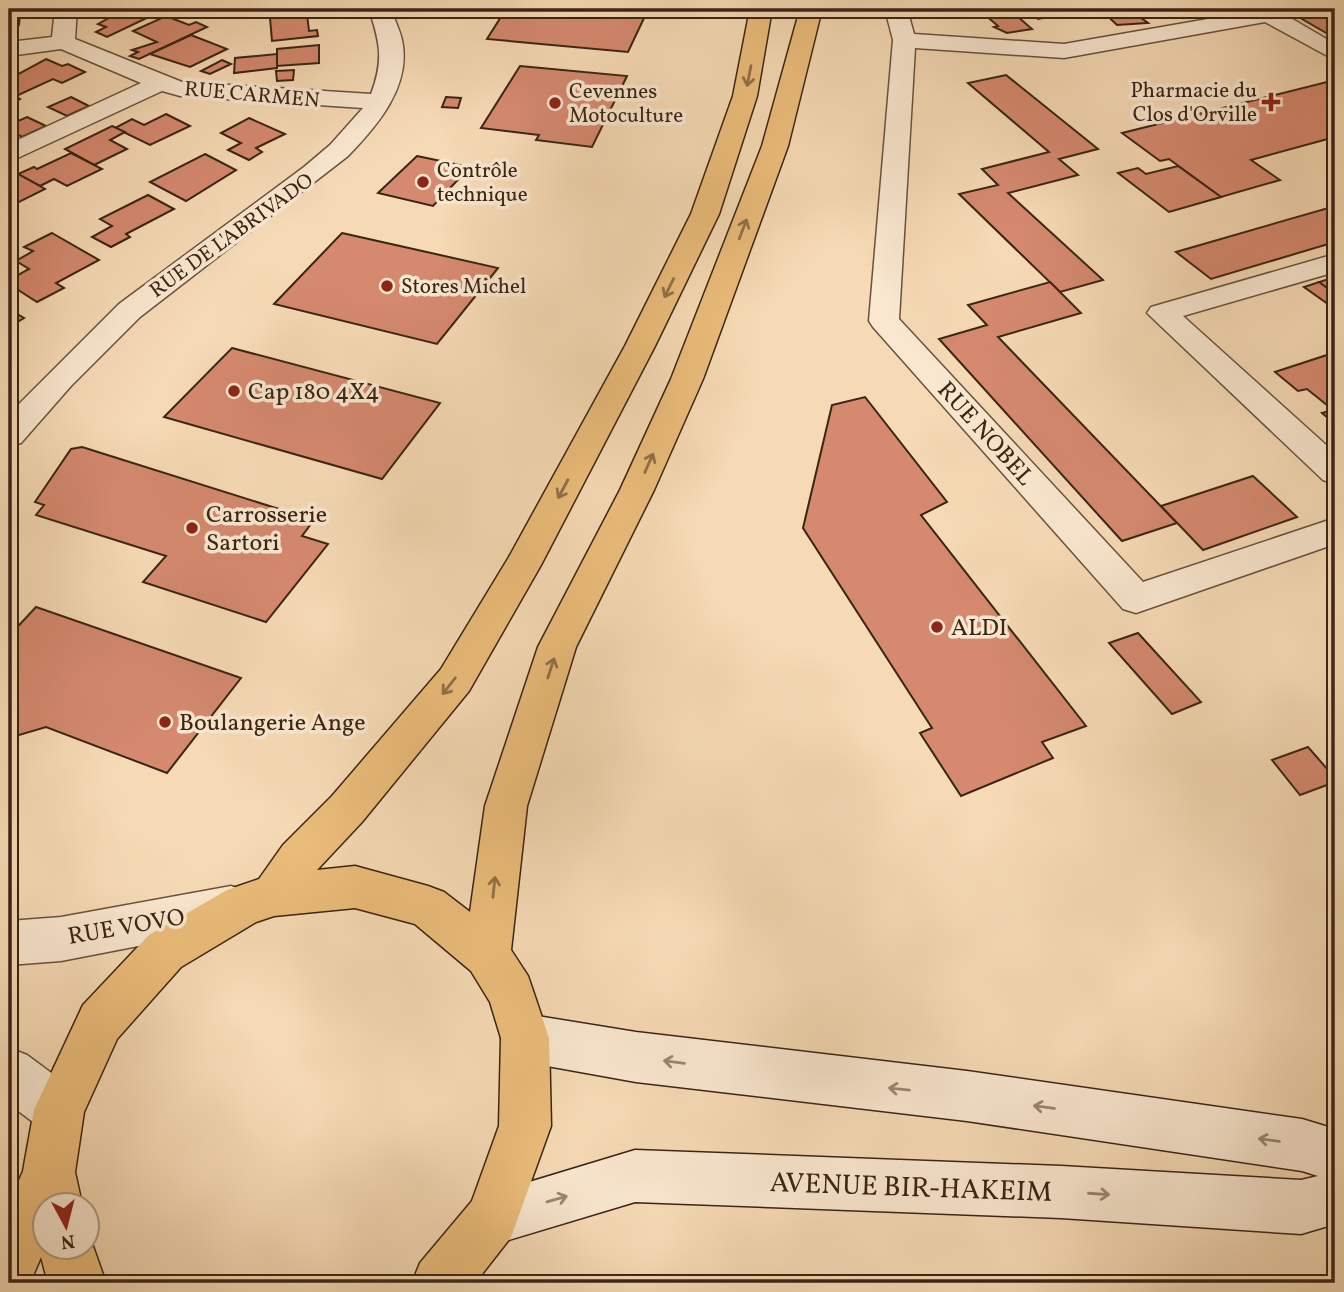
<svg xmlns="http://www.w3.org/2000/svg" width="1344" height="1292" font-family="Vollkorn,serif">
  <rect width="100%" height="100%" fill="#f6dab5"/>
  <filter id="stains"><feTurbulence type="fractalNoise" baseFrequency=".00286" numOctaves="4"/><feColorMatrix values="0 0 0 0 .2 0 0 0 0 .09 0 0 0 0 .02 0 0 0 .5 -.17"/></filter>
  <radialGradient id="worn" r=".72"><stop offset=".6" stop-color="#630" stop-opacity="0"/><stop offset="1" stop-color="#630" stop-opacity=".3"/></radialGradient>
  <!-- building -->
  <g fill="#d5896f" stroke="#3a2413" stroke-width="2">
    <polygon points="9,9 28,9 28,12 20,13 19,25 9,27"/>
    <polygon points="125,9 151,9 147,11 155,14 107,37 96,32 106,27 98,24"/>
    <polygon points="239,9 277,9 245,16"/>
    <polygon points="506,9 564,9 645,16 628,52 487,39"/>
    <polygon points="978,9 1055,9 1042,11 1049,17 1038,19 1034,15 1017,16 1032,29 1007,33 994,27 998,26"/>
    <polygon points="1100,9 1129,9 1148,23 1117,25"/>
    <polygon points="1321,9 1335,9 1335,38 1295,15"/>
    <polygon points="307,14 309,31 317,30 318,36 272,41 270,18"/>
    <polygon points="166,16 189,25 196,22 207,27 139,59 130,56 138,52 132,50 157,42 133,31"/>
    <polygon points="191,35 227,49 190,67 150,54"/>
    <polygon points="319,45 319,63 277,66 277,49"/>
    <polygon points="277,54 277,68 234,73 235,58"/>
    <polygon points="46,59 62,66 68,64 85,72 62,83 53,79 16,96 20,99 9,104 9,79"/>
    <polygon points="222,60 231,64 210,74 201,71"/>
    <polygon points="520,66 627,76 592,147 536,140 539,135 481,128"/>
    <polygon points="294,70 293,80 277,81 276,71"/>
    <polygon points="1006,75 1098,149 1059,159 1078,175 1008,193 1103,280 1060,292 959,194 998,185 982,169 1049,152 968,83"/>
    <polygon points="1335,80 1335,137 1251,160 1280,180 1221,197 1169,159 1160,161 1122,133"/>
    <polygon points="71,97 89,106 67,116 48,107"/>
    <polygon points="446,97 461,98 458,108 442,107"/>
    <polygon points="166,114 190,126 150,145 115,128 132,119 144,125"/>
    <polygon points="27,117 46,126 22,137 9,130 9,125"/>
    <polygon points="249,118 285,134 256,148 262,152 249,160 228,150 241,143 221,133"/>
    <polygon points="112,126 125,132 110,140 127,149 94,165 65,149"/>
    <polygon points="71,153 102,169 67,186 54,179 40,186 18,174 34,167 37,169"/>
    <polygon points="205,154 236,170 186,201 150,182"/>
    <polygon points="417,156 470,167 433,206 378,193"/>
    <polygon points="1178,166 1221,197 1169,212 1118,173 1138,168 1146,174"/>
    <polygon points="18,174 45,189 9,207 9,179"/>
    <polygon points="148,195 174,209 126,234 130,237 111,247 92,237 112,226 100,219"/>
    <polygon points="1335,206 1335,242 1211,279 1176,252"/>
    <polygon points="52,233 99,260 56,283 64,288 37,302 9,284 9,280 29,269 16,261 33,251 24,247"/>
    <polygon points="342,233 498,268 437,344 274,304"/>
    <polygon points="1335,277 1335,294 1319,282"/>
    <polygon points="1050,282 1081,313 998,337 1177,523 1122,541 939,339 987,325 968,305"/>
    <polygon points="1319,282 1335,294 1335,306 1332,307 1304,287"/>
    <polygon points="9,309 24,318 9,327"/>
    <polygon points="232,348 440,403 382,479 164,417"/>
    <polygon points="1327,355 1335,362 1335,424 1322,413 1333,410 1307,389 1298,391 1275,372"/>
    <polygon points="865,397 947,502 921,515 1086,726 1042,742 1053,758 961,796 920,733 932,728 803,528 832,405"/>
    <polygon points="82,447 314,520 302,536 328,544 266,622 143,582 166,556 36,515 44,505 35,502 71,449"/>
    <polygon points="1253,476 1297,517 1203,550 1161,506"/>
    <polygon points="36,607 241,678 167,773 46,727 9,738 9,636"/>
    <polygon points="1138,633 1201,702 1172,714 1109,643"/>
    <polygon points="1308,747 1335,778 1335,782 1300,795 1272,760"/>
  </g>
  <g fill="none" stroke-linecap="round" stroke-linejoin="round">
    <defs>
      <g id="minor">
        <path d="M55,9H77L75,39L182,82L371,94C384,60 380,43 369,9H391C394,19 400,30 402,40C412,86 377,126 348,156L140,317L71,386L21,443L9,446V414L119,304L304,167L330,145L363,108L180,96L162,91L9,162V144L141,83L61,49L9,56V42L52,37Z"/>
        <polygon points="885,9 907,9 914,34 1064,44 1248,12 1246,9 1277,10 1335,44 1335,60 1265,22 1064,58 915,48 899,319 1143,582 1335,518 1335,544 1136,613 1123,609 873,327 869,321 893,40"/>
        <polygon points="1335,254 1335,272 1183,316 1335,453 1335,484 1323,480 1147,313 1151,307"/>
        <polygon points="231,886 247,892 254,907 247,922 231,928 61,961 9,965 9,921 61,917"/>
        <polygon points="9,1048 27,1055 77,1092 84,1110 77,1128 59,1135 41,1128 9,1104"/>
      </g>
      <polygon id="secondary" points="525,1014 636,1032 967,1071 1302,1119 1335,1129 1335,1224 1301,1234 1061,1218 635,1202 492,1245 473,1237 465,1218 473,1199 635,1150 1061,1166 1301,1180 1318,1176 1302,1171 967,1121 636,1082 525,1062 508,1055 501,1038 508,1021"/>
      <polygon id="primary" points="750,9 772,9 757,96 719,214 655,346 541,565 469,691 362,822 317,870 355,866 428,886 444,892 470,912 485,806 538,647 620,490 671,379 762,146 800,9 822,9 788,146 703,379 654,490 576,647 527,806 511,950 528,976 549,1038 551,1126 511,1237 475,1283 412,1283 420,1263 472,1201 499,1126 501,1038 490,1002 471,971 415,924 355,908 274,916 256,922 181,967 117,1039 84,1112 75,1172 82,1204 46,1204 46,1246 88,1246 88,1232 106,1283 48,1283 41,1257 30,1283 9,1283 9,1204 23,1171 34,1110 83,1005 149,935 227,890 259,879 283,845 332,796 441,669 509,557 625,346 691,214 733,96"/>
    </defs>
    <!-- minor casing -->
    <use href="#minor" stroke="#69523c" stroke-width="3"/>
    <!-- secondary casing -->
    <use href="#secondary" stroke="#3a2413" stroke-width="3"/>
    <!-- primary casing -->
    <use href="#primary" stroke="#3a2413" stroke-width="3"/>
    <!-- minor -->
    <use href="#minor" fill="#f9e7cf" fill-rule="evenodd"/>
    <!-- secondary -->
    <use href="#secondary" fill="#f9e7cf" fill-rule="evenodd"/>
    <!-- primary -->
    <use href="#primary" fill="#ebbd7a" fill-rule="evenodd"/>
  </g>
  <!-- one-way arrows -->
  <defs><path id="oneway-shaft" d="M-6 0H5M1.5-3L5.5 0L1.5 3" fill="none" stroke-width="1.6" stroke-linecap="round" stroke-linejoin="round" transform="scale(1.75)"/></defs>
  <g stroke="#927046">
    <use href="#oneway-shaft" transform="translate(749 76) rotate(101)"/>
    <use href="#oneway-shaft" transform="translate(743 229) rotate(-69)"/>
    <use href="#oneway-shaft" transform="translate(669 288) rotate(116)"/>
    <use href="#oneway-shaft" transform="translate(649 463) rotate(-66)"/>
    <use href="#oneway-shaft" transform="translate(563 489) rotate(118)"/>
    <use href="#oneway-shaft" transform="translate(551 668) rotate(-72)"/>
    <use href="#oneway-shaft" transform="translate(449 686) rotate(128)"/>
    <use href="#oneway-shaft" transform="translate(494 887) rotate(-84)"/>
  </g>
  <g stroke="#9a8671">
    <use href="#oneway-shaft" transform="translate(674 1062) rotate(-173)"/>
    <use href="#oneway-shaft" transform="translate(899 1089) rotate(-174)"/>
    <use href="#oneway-shaft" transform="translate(1044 1107) rotate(-172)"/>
    <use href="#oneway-shaft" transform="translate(1269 1140) rotate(-172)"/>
    <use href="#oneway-shaft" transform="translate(1099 1194) rotate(4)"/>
    <use href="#oneway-shaft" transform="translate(557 1199) rotate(-16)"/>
  </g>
  <!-- markers -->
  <g fill="#8f2418" stroke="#f9e7cf" stroke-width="2.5">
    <path d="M1267.5 91.5h7v7h7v7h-7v7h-7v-7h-7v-7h7z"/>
    <circle cx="555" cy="103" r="7"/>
    <circle cx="423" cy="182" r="7"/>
    <circle cx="387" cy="286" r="7"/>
    <circle cx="234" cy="391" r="7"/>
    <circle cx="192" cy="528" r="7"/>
    <circle cx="937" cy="627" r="7"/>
    <circle cx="165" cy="722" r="7"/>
  </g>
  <g text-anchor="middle" stroke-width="7" stroke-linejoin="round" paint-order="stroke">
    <!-- far-poi labels -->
    <g font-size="21" fill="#3a2413" stroke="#f9e7cf" text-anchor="start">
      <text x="1257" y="97" text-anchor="end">Pharmacie du<tspan x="1257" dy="24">Clos d'Orville</tspan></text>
      <text x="569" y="98">Cevennes<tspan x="569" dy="24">Motoculture</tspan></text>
      <text x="437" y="177">Contrôle<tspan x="437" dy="24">technique</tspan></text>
      <text x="401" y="293">Stores Michel</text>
    </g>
    <!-- far-street labels -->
    <g font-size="21" fill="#3a2413" stroke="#f9e7cf">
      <text transform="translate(252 94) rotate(5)" y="7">RUE CARMEN</text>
      <text transform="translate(231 235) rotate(-36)" y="7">RUE DE L'ABRIVADO</text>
    </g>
    <!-- poi labels -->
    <g font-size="24" fill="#3a2413" stroke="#f9e7cf" text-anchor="start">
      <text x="248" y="399">Cap 180 4X4</text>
      <text x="206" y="522">Carrosserie<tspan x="206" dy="28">Sartori</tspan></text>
      <text x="951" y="635">ALDI</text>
      <text x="179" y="730">Boulangerie Ange</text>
    </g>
    <!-- street labels -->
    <g font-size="24" fill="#3a2413" stroke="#f9e7cf">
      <text transform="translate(986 433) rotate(48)" y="8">RUE NOBEL</text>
      <text transform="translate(126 926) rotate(-10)" y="8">RUE VOVO</text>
    </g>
    <!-- near-street labels -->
    <g font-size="28" fill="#3a2413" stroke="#f9e7cf">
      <text transform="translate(911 1186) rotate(2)" y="10">AVENUE BIR-HAKEIM</text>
    </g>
  </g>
  <!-- margin -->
  <rect width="1344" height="1292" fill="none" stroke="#f6dab5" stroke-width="35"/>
  <rect x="10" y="10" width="1323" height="1271" fill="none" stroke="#3a2413" stroke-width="3.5"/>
  <rect x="18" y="18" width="1309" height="1257" fill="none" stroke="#3a2413" stroke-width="2"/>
  <!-- north arrow -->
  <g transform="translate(66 1226) rotate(173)"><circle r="33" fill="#f9e7cf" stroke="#ad9984" stroke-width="2"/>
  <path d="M0-5L12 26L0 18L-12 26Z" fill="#8f2418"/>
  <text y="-10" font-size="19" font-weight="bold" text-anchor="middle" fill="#3a2413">N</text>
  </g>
  <rect width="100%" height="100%" filter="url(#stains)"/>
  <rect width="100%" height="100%" fill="url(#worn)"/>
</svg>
